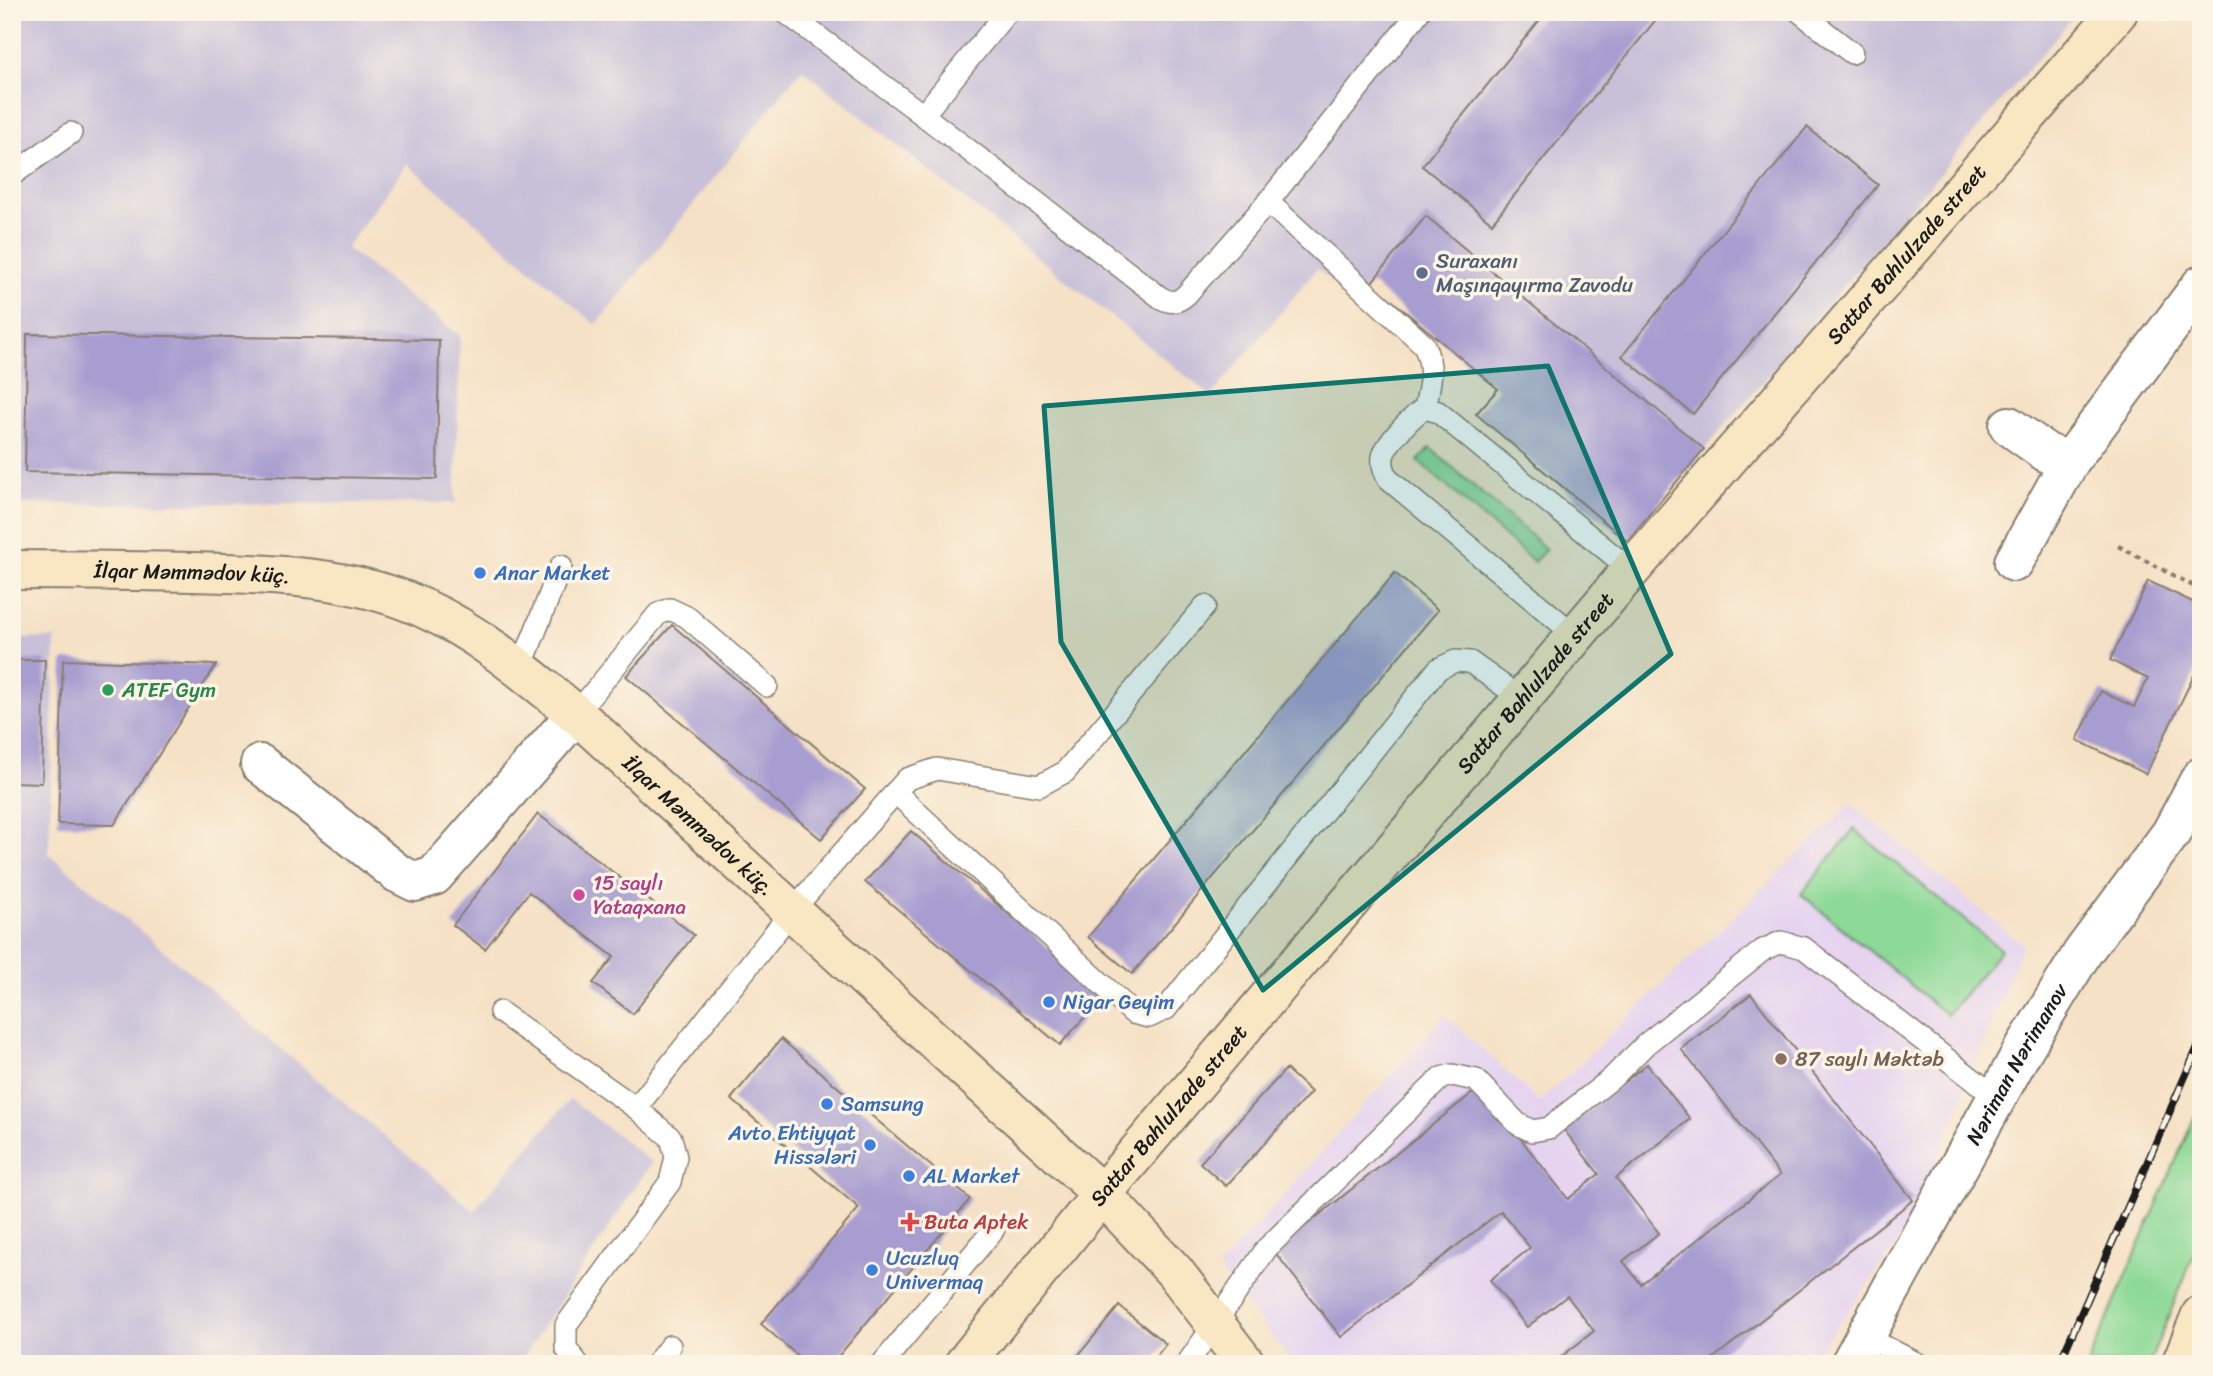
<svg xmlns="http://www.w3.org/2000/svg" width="2213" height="1376" font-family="Sriracha,sans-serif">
  <rect width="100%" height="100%" fill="#fcf5e5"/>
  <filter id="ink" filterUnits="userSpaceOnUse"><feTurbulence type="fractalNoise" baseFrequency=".0143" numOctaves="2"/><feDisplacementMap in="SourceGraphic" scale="14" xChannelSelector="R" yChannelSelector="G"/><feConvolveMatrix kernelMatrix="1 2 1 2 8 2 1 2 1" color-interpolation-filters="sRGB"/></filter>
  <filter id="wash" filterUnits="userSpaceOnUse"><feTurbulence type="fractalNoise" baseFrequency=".00686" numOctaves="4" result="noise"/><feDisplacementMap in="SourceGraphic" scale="28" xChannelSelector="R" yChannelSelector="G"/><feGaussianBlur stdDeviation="1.57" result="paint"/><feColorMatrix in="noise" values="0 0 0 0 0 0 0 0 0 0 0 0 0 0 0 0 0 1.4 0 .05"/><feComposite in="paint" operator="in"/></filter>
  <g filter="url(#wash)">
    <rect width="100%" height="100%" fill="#f5e1c5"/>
    <!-- built -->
    <polygon fill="#e5d3f0" points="1851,804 2023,944 1914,1220 1810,1364 1294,1364 1218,1268 1445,1015 1540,1102"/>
    <!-- industrial -->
    <g fill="#c7c0d8">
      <polygon points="12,12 2077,12 1627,541 1476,414 1497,388 1371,283 1356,300 1317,269 1211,396 802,69 596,325 407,164 346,248 460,336 455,503 12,504"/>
      <polygon points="55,638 49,854 474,1211 570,1099 652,1162 519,1364 12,1364 12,639"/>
    </g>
    <!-- green -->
    <g fill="#8dd997" stroke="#547a5a" stroke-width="2">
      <polygon points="1430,448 1546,549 1534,562 1418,461"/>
      <polygon points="1854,829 2001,950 1947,1015 1801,894"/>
      <polygon points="2201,1102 2201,1238 2149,1364 2088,1364"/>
    </g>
    <g id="blocks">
      <!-- building -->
      <g fill="#a79dd0">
        <polygon points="1546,12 1662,12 1492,223 1422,166"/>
        <polygon points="1807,127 1878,185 1693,414 1622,356"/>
        <polygon points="1426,216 1704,449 1627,541 1476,414 1498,389 1371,283"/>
        <polygon points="27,334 439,340 437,479 25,472"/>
        <polygon points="1395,573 1438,610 1132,974 1088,937"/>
        <polygon points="2148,581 2201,606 2201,661 2146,774 2077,740 2101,691 2134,707 2148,679 2110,660"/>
        <polygon points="672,625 865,789 821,839 626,676"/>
        <polygon points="12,660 45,660 42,783 12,782"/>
        <polygon points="63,660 216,665 114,825 58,824"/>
        <polygon points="538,814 694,935 633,1014 593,983 614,957 529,892 485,949 453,925"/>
        <polygon points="911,831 1104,995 1060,1045 865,882"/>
        <polygon points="1751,994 1913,1200 1706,1364 1552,1364 1594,1331 1567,1296 1527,1327 1490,1280 1530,1248 1501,1211 1341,1337 1274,1251 1480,1087 1568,1199 1599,1174 1564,1130 1647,1064 1690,1119 1616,1178 1659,1233 1623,1261 1641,1284 1780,1175 1681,1049"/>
        <polygon points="781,1039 970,1199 832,1364 807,1364 761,1324 859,1208 731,1099"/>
        <polygon points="1286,1069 1311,1092 1226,1186 1200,1163"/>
        <polygon points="1119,1306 1166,1344 1150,1364 1071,1364"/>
      </g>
    </g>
  </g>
  <g filter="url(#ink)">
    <use href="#blocks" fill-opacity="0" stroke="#887e70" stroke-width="2"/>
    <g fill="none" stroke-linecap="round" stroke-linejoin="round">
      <defs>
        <g id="lane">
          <path d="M785,12L923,115L1161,298C1171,303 1177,303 1186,295L1268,202L1419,12"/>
          <polyline points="1800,12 1852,53"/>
          <polyline points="923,115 1007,12"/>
          <polyline points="12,175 71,133"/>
          <path d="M1268,202L1424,345C1435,371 1430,382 1425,408"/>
          <path d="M1576,636L1388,479C1384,470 1380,461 1385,451C1391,439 1413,415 1425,408L1438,412L1631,570"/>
          <polyline points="520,670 561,566"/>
          <polyline points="576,714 658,614 670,609 687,617 767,686"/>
          <polyline points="895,792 1133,1013 1149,1017 1166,1009 1438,669 1455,661 1470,662 1522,699"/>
          <polyline points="500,1012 636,1108"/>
          <polyline points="1866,1337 1918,1364"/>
          <polyline points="578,1364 566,1348 566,1325 670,1182 676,1157 671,1138 636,1108 792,911 907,779 937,769 1039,786 1065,772 1205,606"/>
          <polyline points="656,1364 670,1346"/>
          <polyline points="882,1364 994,1229"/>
          <polyline points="1187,1364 1267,1248 1441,1078 1452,1075 1476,1080 1518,1124 1532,1131 1549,1128 1611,1079 1646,1044 1763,950 1781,942 1804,948 1997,1098"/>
        </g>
        <g id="street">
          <polyline points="2009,426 2047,453 2070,461"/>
          <polyline points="2014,562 2070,461 2201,285"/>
          <polyline points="260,764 397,873 415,882 434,876 576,714"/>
          <path id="s1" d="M1850,1364L2023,1050L2083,952L2171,833L2201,777"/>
        </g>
        <g id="secondary">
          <path id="s2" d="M12,570C73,570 133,571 193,572C271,574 351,575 423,608C479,633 528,675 576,714L1102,1194L1174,1271L1246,1364"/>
          <path id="s3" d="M964,1364L1102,1194L1631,570L2118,12"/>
          <polyline points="2181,1364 2201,1315"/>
        </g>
      </defs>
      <!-- lane casing -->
      <use href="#lane" stroke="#887e70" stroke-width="24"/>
      <!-- street casing -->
      <use href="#street" stroke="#887e70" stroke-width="42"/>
      <!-- secondary casing -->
      <use href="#secondary" stroke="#887e70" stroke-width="42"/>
      <!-- path -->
      <polyline stroke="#887e70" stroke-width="4.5" stroke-dasharray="5 5" stroke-linecap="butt" points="2118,546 2201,590"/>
      <!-- lane -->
      <use href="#lane" stroke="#fff" stroke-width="21"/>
      <!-- street -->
      <use href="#street" stroke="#fff" stroke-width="38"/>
      <!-- secondary -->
      <use href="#secondary" stroke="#f9e7c3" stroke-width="38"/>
      <defs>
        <polyline id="rail" points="2059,1364 2201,1040"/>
      </defs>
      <!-- rail casing -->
      <use href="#rail" stroke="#1c1c1c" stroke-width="8"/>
      <!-- rail -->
      <use href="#rail" stroke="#fcf5e5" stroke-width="5" stroke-dasharray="16" stroke-linecap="butt"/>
    </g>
  </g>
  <!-- marked area -->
  <path fill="#0f766e" fill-opacity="0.2" stroke="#0f766e" stroke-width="5" stroke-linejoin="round" d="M1548,366L1671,654L1263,990L1061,642L1044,406Z"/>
  <!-- markers -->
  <circle fill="#5c6f8a" stroke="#fcf5e5" stroke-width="2.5" cx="1422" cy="273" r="7"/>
  <g fill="#3f7fe0" stroke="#fcf5e5" stroke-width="2.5">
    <circle cx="480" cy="573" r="7"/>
    <circle cx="1049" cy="1002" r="7"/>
    <circle cx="827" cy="1104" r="7"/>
    <circle cx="870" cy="1145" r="7"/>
    <circle cx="909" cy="1176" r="7"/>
    <circle cx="872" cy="1270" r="7"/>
  </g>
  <circle fill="#2e9e5b" stroke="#fcf5e5" stroke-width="2.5" cx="108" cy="690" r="7"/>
  <circle fill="#d1479c" stroke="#fcf5e5" stroke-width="2.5" cx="579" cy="895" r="7"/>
  <circle fill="#8d6e63" stroke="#fcf5e5" stroke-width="2.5" cx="1781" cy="1059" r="7"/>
  <path fill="#e0444e" stroke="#fcf5e5" stroke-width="2.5" d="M906.5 1211.5h7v7h7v7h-7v7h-7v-7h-7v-7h7z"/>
  <g text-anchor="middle" stroke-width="7" stroke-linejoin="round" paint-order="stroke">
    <!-- street labels -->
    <g font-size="21" fill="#1c1c1c" stroke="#fcf5e5">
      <text dy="7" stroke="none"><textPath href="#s3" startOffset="1456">Sattar Bahlulzade street</textPath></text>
      <text dy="7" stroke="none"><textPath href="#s2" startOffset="180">İlqar Məmmədov küç.</textPath></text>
      <text dy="7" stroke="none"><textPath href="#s3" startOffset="889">Sattar Bahlulzade street</textPath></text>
      <text dy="7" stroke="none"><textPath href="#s2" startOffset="768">İlqar Məmmədov küç.</textPath></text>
      <text dy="7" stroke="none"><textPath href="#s1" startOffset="343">Nəriman Nərimanov</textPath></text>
      <text dy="7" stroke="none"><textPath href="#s3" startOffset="322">Sattar Bahlulzade street</textPath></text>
    </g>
    <!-- service labels -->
    <g font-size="21" fill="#4e5e75" stroke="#fcf5e5" text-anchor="start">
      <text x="1436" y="268">Suraxanı<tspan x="1436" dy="24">Maşınqayırma Zavodu</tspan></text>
    </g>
    <!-- shop labels -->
    <g font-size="21" fill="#366cbe" stroke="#fcf5e5" text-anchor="start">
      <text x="494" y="580">Anar Market</text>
      <text x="1063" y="1009">Nigar Geyim</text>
      <text x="841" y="1111">Samsung</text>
      <text x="856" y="1140" text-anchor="end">Avto Ehtiyyat<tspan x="856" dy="24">Hissələri</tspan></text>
      <text x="923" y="1183">AL Market</text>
      <text x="886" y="1265">Ucuzluq<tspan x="886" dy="24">Univermaq</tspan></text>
    </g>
    <!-- leisure labels -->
    <g font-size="21" fill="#27864d" stroke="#fcf5e5" text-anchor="start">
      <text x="122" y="697">ATEF Gym</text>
    </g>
    <!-- hotel labels -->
    <g font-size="21" fill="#b23c85" stroke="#fcf5e5" text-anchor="start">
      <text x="593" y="890">15 saylı<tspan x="593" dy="24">Yataqxana</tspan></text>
    </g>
    <!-- education labels -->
    <g font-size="21" fill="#785e54" stroke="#fcf5e5" text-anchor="start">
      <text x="1795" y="1066">87 saylı Məktəb</text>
    </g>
    <!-- health labels -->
    <g font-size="21" fill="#be3a42" stroke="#fcf5e5" text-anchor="start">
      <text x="924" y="1229">Buta Aptek</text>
    </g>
  </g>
  <!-- margin -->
  <rect width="2213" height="1376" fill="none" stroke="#fcf5e5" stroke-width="42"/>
</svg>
